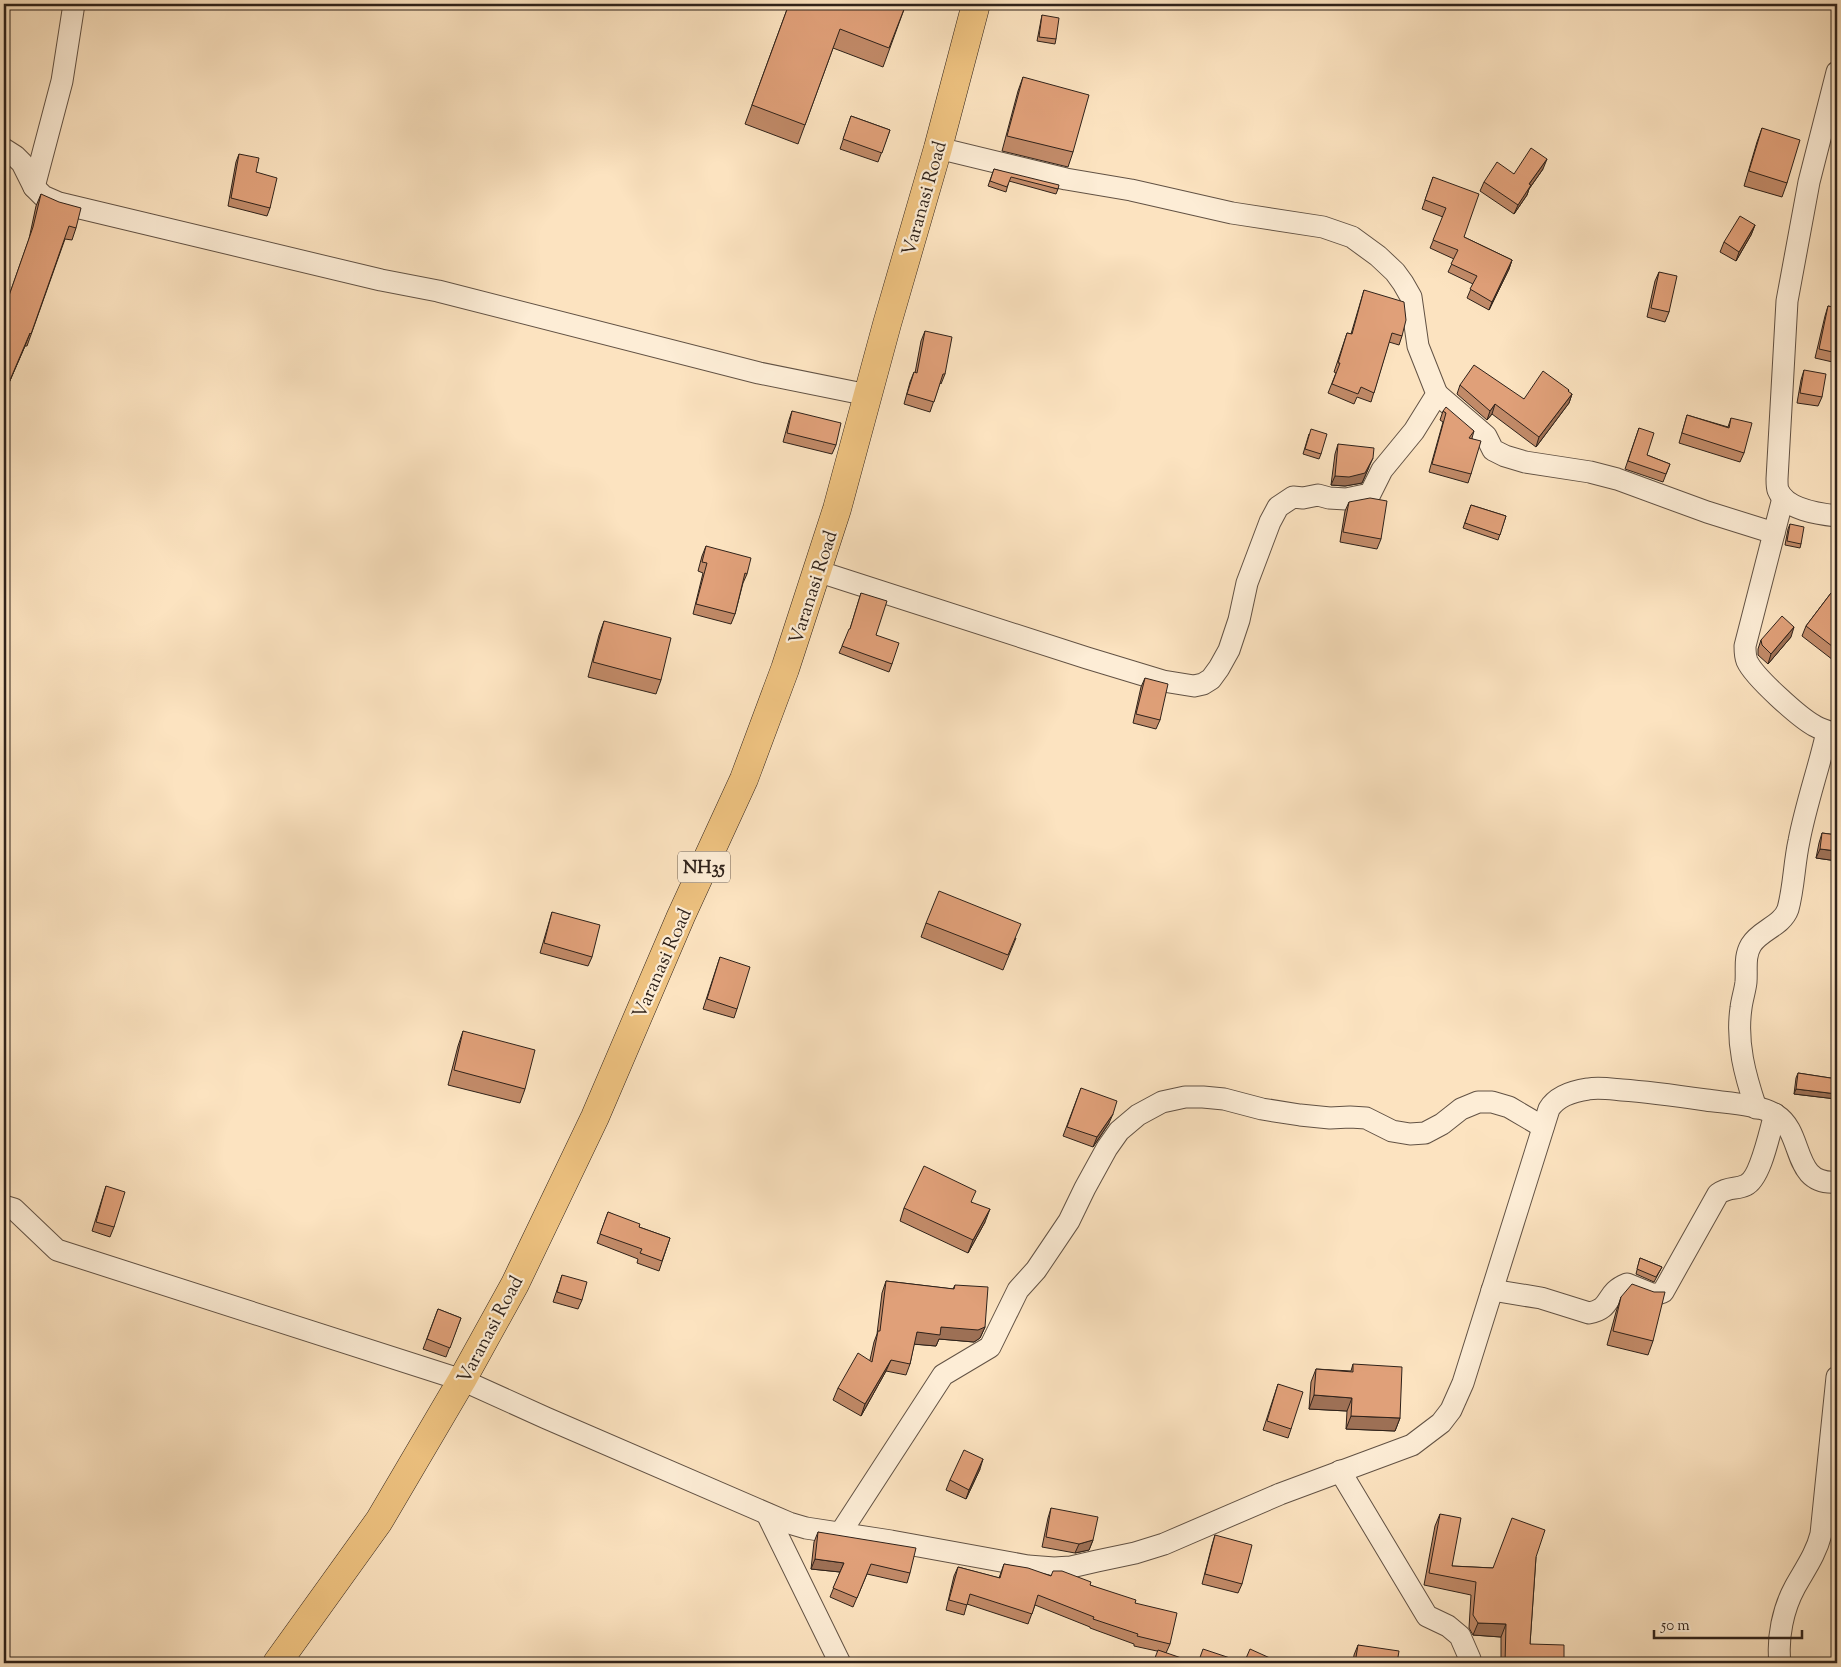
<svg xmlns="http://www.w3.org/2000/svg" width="1841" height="1667" font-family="'Sorts Mill Goudy',serif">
  <rect width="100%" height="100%" fill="#fce3c0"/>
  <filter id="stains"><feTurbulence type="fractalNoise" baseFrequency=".004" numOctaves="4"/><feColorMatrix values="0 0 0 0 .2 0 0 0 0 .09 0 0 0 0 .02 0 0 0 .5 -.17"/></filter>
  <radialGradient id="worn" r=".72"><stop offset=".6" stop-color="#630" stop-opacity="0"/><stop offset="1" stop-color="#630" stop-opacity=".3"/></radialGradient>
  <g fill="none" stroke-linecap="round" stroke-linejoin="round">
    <defs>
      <g id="minor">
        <path d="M1837,72L1809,182L1787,301L1777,479C1777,482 1777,487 1778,490C1786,510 1819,514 1837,516"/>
        <polyline points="4,149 15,156 22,163 34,187 43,196 59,203 381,280 438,291 759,373 868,395"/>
        <polyline points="34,187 62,81 74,4"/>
        <polyline points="1437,394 1486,436 1493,450 1505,456 1525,462 1590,472 1617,479 1707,512 1774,533"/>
        <path d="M1783,498L1745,646C1745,651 1745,656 1747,661C1754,677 1800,718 1815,726C1822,730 1830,732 1837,734"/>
        <polyline points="817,571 1087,658 1163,681 1194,686 1203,684 1211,679 1219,668 1229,650 1239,620 1247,583 1270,522 1278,507 1293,497 1303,498 1318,495 1329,498 1346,499 1370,494 1382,470 1414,431 1437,394 1418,346 1411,297 1403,283 1395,272 1378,256 1352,237 1323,227 1232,213 1131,190 1066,179 938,148"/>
        <path d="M1756,1108C1745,1075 1736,1043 1741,1008C1742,999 1745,991 1746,982C1747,969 1744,957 1751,945C1760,930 1782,926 1788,909C1794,887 1794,864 1799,841C1806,804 1819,768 1827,732"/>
        <path d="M4,1206L14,1209L57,1250L462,1380L546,1418L789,1523L806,1528L891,1541L1028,1566L1054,1568L1071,1567L1097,1561L1135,1553L1164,1544L1280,1494L1412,1445L1441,1423L1451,1410L1463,1383L1549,1109C1557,1096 1574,1091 1588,1089C1599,1087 1611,1089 1622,1090C1650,1092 1678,1096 1706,1100C1726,1103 1759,1104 1776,1115C1805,1133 1791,1186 1837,1182"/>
        <path d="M1492,1290L1541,1298L1589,1313C1613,1309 1604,1293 1627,1284L1654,1295L1663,1292L1718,1194C1729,1186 1736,1190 1746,1185C1761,1178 1770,1130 1775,1114"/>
        <polyline points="1340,1471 1427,1616 1448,1626 1460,1636 1470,1659 1469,1663"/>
        <polyline points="767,1514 840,1663"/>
        <polyline points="841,1532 943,1375 990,1347 1018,1290 1036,1270 1069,1221 1085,1188 1107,1148 1119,1131 1138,1115 1162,1102 1185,1097 1203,1097 1224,1099 1262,1109 1300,1115 1330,1118 1350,1117 1366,1118 1392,1131 1410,1134 1425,1133 1442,1124 1461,1109 1478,1102 1492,1102 1509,1107 1543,1127"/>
        <path d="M1780,1663C1777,1638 1783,1609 1795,1587C1805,1569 1816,1554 1821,1534L1837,1377"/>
      </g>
      <polyline id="trunk" points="277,1663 379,1521 462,1380 515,1284 595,1117 681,916 744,779 785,669 837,509 887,324 938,148 976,4"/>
    </defs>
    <!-- minor casing -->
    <use href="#minor" stroke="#625244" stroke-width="23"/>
    <!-- trunk casing -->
    <use href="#trunk" stroke="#2f221a" stroke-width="29"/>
    <!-- minor -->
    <use href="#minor" stroke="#fdedd6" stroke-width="21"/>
    <!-- trunk -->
    <use href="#trunk" stroke="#eec280" stroke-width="28"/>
  </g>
  <!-- wall -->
  <g fill="#c18a68" stroke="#2f221a">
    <polygon points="789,4 906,4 883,67 833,48 798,144 745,124"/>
    <polygon points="1042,15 1056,39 1055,44 1037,41 1041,20"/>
    <polygon points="1023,77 1073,152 1068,167 1002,151 1018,91"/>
    <polygon points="851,116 890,130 878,162 840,149"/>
    <polygon points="1762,128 1787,183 1782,197 1744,186 1757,142"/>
    <polygon points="239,154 256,172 270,208 267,216 228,206 236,162"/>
    <polygon points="994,169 1058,189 1056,194 1009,181 1006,192 988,186"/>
    <polygon points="1543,169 1529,189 1527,195 1514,214 1480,191 1484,182 1514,174"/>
    <polygon points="1433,177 1464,237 1512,260 1509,269 1489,310 1467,298 1473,284 1448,272 1454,259 1430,248 1443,217 1422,209"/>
    <polygon points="41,194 76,228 72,240 65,239 27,346 25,346 5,392 4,392 4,310 29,239 36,206"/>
    <polygon points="1755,225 1751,235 1736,261 1720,252 1724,242"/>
    <polygon points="1659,272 1669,312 1665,322 1647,317 1655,281"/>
    <polygon points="1364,290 1402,336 1399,345 1389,342 1371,402 1357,397 1354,404 1328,393 1336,373 1334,372 1347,333 1351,334"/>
    <polygon points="1828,306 1837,308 1837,363 1815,358 1825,316"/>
    <polygon points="925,331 945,374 941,384 940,383 930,412 904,404 910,382 914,372 915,373 921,341"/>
    <polygon points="1804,370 1822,397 1818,406 1797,403 1801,380"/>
    <polygon points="1460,385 1524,399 1569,390 1568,392 1572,394 1569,403 1536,447 1492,414 1487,420 1457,394"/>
    <polygon points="792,411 836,445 832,454 783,442 789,420"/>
    <polygon points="1443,411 1474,431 1472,438 1471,474 1468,483 1429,472 1443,422 1440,420"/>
    <polygon points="1687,415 1728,427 1731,418 1744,453 1740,462 1679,443"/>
    <polygon points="1639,428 1647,455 1670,464 1663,482 1625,469"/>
    <polygon points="1309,434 1321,454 1319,459 1303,454"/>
    <polygon points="1338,444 1369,467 1362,483 1345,486 1331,485 1335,454"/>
    <polygon points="1349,502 1381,539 1377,549 1340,542 1345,511"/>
    <polygon points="1471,505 1506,516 1498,540 1463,528"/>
    <polygon points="1790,524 1801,544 1800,548 1785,545 1788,529"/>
    <polygon points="706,546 747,574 743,583 735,614 731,624 693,614 703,573 698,571 702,556"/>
    <polygon points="861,593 876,635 892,664 889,672 839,653 850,629"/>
    <polygon points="1831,593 1837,655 1833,660 1802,636 1806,626"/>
    <polygon points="604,621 661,680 656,694 588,677 599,635"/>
    <polygon points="1791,637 1768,664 1758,655 1758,649 1761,640"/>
    <polygon points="1145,678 1160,720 1156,729 1133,723 1141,687"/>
    <polygon points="1822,833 1837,835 1837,861 1816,858 1819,843"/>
    <polygon points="552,912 592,957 588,966 540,953"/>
    <polygon points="926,923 1016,938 1003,970 921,937"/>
    <polygon points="720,957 737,1009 734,1018 703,1009"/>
    <polygon points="463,1031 525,1089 520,1103 448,1085 458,1046"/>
    <polygon points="1798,1073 1837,1079 1837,1096 1836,1099 1794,1094 1796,1078"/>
    <polygon points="1081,1088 1109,1123 1093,1147 1063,1136"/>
    <polygon points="106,1186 114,1227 110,1237 92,1231"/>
    <polygon points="972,1202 985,1222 968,1253 900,1221 904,1208"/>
    <polygon points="608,1212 639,1227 670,1238 659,1271 637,1263 638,1259 597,1243"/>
    <polygon points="1640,1258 1662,1267 1654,1282 1636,1274"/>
    <polygon points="562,1275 582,1300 578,1309 553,1302"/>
    <polygon points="886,1281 953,1289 955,1285 985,1327 980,1338 974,1342 939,1339 936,1346 914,1344 910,1364 906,1375 886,1371 861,1416 833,1400 838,1388 870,1360 874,1342 877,1334 882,1293"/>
    <polygon points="1621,1297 1653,1341 1648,1355 1607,1345 1616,1312"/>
    <polygon points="438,1309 461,1318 446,1357 423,1349"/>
    <polygon points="1353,1364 1400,1418 1395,1431 1346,1429 1347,1411 1309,1409 1311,1382 1316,1369 1351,1371"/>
    <polygon points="1278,1384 1291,1429 1288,1438 1263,1430"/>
    <polygon points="980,1469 966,1499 946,1490 950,1480"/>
    <polygon points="1051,1508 1093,1540 1089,1550 1075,1553 1042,1547 1048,1518"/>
    <polygon points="1440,1514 1452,1566 1493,1568 1536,1557 1530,1644 1564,1663 1501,1663 1501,1637 1473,1635 1469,1628 1471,1595 1424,1585 1435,1526"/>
    <polygon points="818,1532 910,1573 907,1583 867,1574 853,1607 830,1597 840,1572 811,1569 814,1542"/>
    <polygon points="1215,1535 1242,1584 1238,1593 1202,1584 1212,1545"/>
    <polygon points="1004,1564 1090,1585 1135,1603 1170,1644 1166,1653 1134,1646 1134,1644 1090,1628 1090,1627 1035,1605 1028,1624 967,1604 964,1615 946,1610 954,1576 958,1567 999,1578"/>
    <polygon points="1358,1645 1397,1663 1353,1663 1354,1655"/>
  </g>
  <!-- shaded-wall -->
  <g fill="#9d7055" stroke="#2f221a">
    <polygon points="1547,159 1543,169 1529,189 1527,195 1514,214 1518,205 1529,184"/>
    <polygon points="1755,225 1751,235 1736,261 1739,252"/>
    <polygon points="1512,260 1509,269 1489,310 1492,302"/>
    <polygon points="30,333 25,346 5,392 10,380"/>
    <polygon points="1572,394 1569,403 1536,447 1539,437"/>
    <polygon points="1495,404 1492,414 1487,420 1490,411"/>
    <polygon points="1373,458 1369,467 1362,483 1345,486 1331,485 1335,476"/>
    <polygon points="1794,627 1791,637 1768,664 1771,654"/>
    <polygon points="1837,650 1837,655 1833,660"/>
    <polygon points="1820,849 1837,851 1837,861 1816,858"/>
    <polygon points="1796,1089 1837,1094 1837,1096 1836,1099 1794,1094"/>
    <polygon points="1113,1114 1109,1123 1093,1147 1097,1137"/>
    <polygon points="990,1209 985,1222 968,1253 973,1240"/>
    <polygon points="941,1327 985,1327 980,1338 974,1342 939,1339 936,1346 912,1344 917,1332"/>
    <polygon points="891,1360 886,1371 861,1416 865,1404"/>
    <polygon points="1314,1395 1352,1398 1347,1411 1309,1409"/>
    <polygon points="1351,1416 1400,1418 1395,1431 1346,1429"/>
    <polygon points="983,1459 980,1469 966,1499 969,1490"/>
    <polygon points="1093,1540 1089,1550 1075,1553 1079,1544"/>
    <polygon points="815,1559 844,1563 840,1572 811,1569"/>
    <polygon points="1478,1623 1506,1624 1501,1637 1473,1635"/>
  </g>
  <!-- building -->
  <g fill="#e0a079" stroke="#2f221a">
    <polygon points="789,4 906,4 889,48 840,29 805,125 752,105"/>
    <polygon points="1042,15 1059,18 1056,39 1039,37"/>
    <polygon points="1023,77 1089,95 1073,152 1007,136"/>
    <polygon points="851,116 890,130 882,153 843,139"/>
    <polygon points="1762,128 1800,140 1787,183 1749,171"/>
    <polygon points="1531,148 1547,159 1529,184 1531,185 1518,205 1484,182 1497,162 1514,174"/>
    <polygon points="239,154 259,158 256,172 277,178 270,208 231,198"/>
    <polygon points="994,169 1059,185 1058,189 1011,177 1007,187 990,181"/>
    <polygon points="1433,177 1479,194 1464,237 1512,260 1492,302 1470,289 1477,276 1451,264 1458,250 1433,240 1446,208 1425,200"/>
    <polygon points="41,194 59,202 81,208 76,228 69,226 31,334 30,333 10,380 4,377 4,310 33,227"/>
    <polygon points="1740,216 1755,225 1739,252 1724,242"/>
    <polygon points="1659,272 1677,276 1669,312 1651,308"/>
    <polygon points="1364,290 1404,302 1406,320 1402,336 1392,333 1374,393 1361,387 1358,394 1332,384 1340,363 1338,363 1347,333 1352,334"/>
    <polygon points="1828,306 1837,308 1837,353 1819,349"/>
    <polygon points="925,331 952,337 945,374 943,374 934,402 907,394 914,372 917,373"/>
    <polygon points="1474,365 1524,399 1543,371 1569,390 1568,391 1572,394 1539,437 1495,404 1490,411 1460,385"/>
    <polygon points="1804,370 1826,374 1822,397 1800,393"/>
    <polygon points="1446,407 1474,431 1469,438 1481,441 1471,474 1432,464 1446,413 1443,411"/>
    <polygon points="792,411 841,423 836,445 787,433"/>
    <polygon points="1687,415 1729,428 1731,418 1752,423 1744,453 1682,433"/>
    <polygon points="1639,428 1654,433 1647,455 1670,464 1666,474 1628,461"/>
    <polygon points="1311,429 1327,434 1321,454 1305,449"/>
    <polygon points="1338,444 1374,448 1373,458 1365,473 1349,477 1335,476"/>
    <polygon points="1370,498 1387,501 1381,539 1343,532 1349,502"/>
    <polygon points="1471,505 1506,516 1500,535 1465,523"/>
    <polygon points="1790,524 1804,527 1801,544 1787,541"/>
    <polygon points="706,546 751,558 747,574 745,573 735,614 696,604 707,563 702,562"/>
    <polygon points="861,593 887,601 876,635 899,643 892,664 842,646 849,629 850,629"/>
    <polygon points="1831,593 1837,598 1837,650 1806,626"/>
    <polygon points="1782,616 1794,627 1771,654 1762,645 1761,640"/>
    <polygon points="604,621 671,638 661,680 593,662"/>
    <polygon points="1145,678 1168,684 1160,720 1136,714"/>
    <polygon points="1822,833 1837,835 1837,851 1820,849"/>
    <polygon points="939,891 1021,924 1008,955 926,923"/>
    <polygon points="552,912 600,925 592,957 544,943"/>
    <polygon points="720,957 750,967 737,1009 707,999"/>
    <polygon points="463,1031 535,1050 525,1089 454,1070"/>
    <polygon points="1798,1073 1837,1079 1837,1094 1796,1089"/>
    <polygon points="1081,1088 1117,1101 1113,1114 1097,1137 1067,1127"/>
    <polygon points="924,1166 976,1191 971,1202 990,1209 973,1240 904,1208"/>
    <polygon points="106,1186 125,1192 114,1227 96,1222"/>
    <polygon points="608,1212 640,1224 639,1227 670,1238 662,1261 640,1253 642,1249 600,1234"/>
    <polygon points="1640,1258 1662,1267 1656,1277 1637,1269"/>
    <polygon points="562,1275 587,1282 582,1300 557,1292"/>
    <polygon points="886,1281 954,1289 955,1285 988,1287 985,1327 978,1330 941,1327 940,1335 917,1332 910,1364 891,1360 865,1404 838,1388 858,1353 872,1362 878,1331 880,1331"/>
    <polygon points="1632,1284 1654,1292 1665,1292 1653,1341 1613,1331 1621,1297"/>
    <polygon points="438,1309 461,1318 450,1348 427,1339"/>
    <polygon points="1353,1364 1402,1367 1400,1418 1351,1416 1352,1398 1314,1395 1316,1369 1353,1372"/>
    <polygon points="1278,1384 1303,1392 1291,1429 1267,1421"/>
    <polygon points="964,1450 983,1459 969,1490 950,1480"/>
    <polygon points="1051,1508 1098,1517 1093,1540 1079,1544 1046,1537"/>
    <polygon points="1440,1514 1461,1518 1452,1566 1493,1568 1512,1518 1545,1530 1536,1557 1530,1644 1564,1645 1564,1663 1505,1663 1506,1624 1478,1623 1473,1615 1476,1582 1429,1573"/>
    <polygon points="818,1532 916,1548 910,1573 871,1564 857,1598 833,1588 844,1563 815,1559"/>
    <polygon points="1215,1535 1252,1545 1242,1584 1205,1574"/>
    <polygon points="1004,1564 1028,1568 1051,1576 1053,1571 1062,1571 1091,1582 1090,1585 1136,1600 1135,1603 1177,1613 1170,1644 1137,1636 1138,1634 1093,1619 1094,1617 1038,1595 1032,1614 970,1594 967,1605 949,1600 958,1567 1000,1578"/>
    <polygon points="1358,1645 1399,1651 1397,1663 1355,1663"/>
    <polygon points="1203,1649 1239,1661 1238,1663 1198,1663"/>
    <polygon points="1250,1649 1281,1663 1244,1663"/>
    <polygon points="1158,1650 1196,1663 1153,1663"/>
  </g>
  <g text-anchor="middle" stroke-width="4.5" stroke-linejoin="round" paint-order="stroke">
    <!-- shield labels -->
    <rect fill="#fdedd6" stroke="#6d5f52" stroke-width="1" x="678" y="851.5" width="52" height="31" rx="4"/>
    <g font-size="18" font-weight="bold" fill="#2f221a">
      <text x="704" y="873">NH35</text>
    </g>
    <!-- street labels -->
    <g font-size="19" fill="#2f221a" stroke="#fdedd6">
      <text transform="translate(923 198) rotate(-74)" y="7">Varanasi Road</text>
      <text transform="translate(812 587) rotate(-72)" y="7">Varanasi Road</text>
      <text transform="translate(661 963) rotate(-66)" y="7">Varanasi Road</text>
      <text transform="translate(489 1329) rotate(-62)" y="7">Varanasi Road</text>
    </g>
  </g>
  <!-- margin -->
  <rect width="1841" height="1667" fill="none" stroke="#fce3c0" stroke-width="20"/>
  <rect x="5" y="5" width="1831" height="1657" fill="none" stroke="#2f221a" stroke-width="2.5"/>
  <rect x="10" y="10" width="1821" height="1647" fill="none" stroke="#2f221a"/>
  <!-- scale -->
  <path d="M1654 1630v8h148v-8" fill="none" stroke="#2f221a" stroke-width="2.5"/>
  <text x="1661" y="1630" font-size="15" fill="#2f221a" stroke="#fdedd6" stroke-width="4" paint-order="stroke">50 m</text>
  <rect width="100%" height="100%" filter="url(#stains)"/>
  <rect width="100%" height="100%" fill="url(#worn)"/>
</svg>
